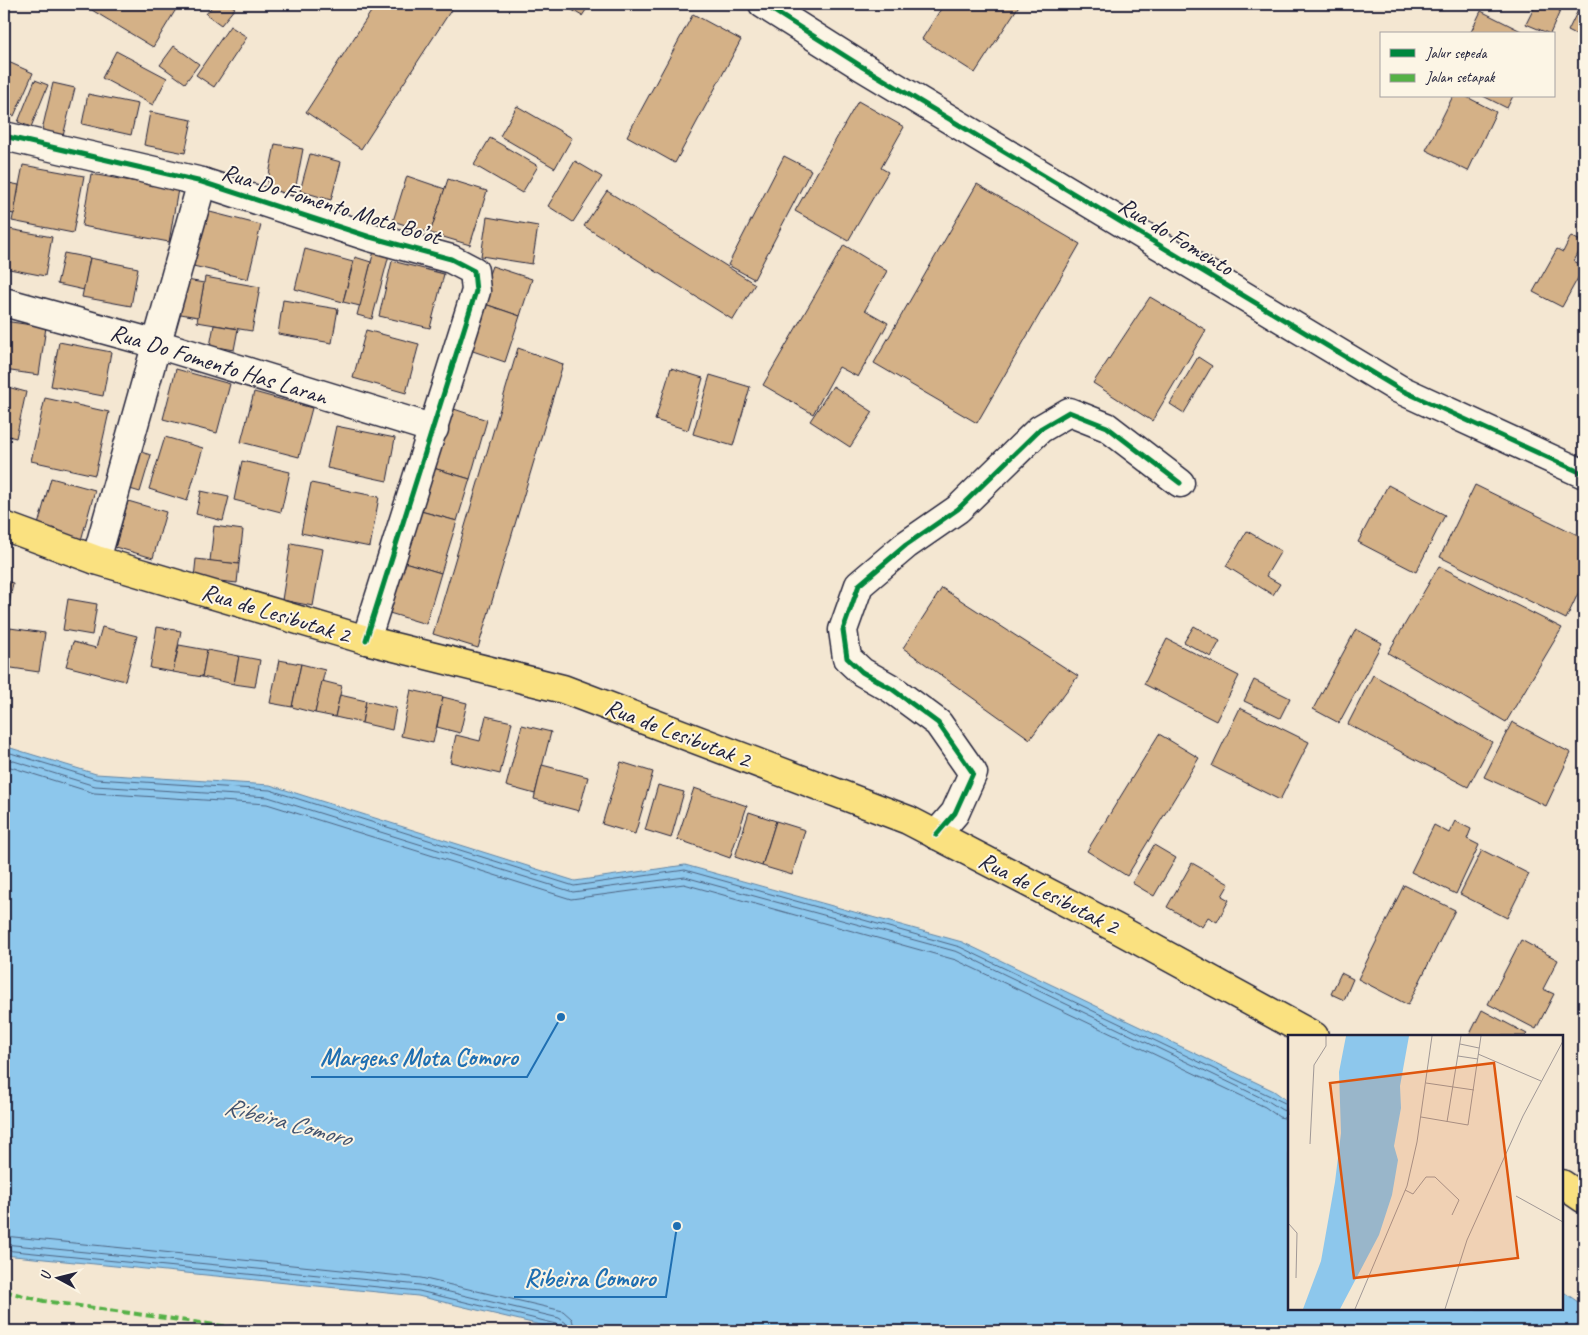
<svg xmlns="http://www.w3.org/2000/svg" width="1588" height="1335" font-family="Caveat,sans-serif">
  <rect width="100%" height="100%" fill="#f4e7d2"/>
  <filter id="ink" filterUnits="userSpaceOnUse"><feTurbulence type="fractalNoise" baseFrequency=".02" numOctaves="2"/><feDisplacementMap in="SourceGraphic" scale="10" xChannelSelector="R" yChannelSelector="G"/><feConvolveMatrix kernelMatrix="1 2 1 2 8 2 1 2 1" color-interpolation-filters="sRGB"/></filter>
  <g filter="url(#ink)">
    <!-- water -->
    <polygon fill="#8dc7ec" stroke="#6285a5" points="4,746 96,774 270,785 575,881 685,865 962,942 1274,1091 1289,1102 1289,1309 1562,1309 1562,1291 1584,1306 1584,1331 566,1331 418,1296 4,1255"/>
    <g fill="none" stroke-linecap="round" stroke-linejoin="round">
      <!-- shore -->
      <g stroke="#4d6482" stroke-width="1">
        <polyline points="4,751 96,779 270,790 574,886 685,870 960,947 1289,1105"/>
        <polyline points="4,758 95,786 268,797 573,892 685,877 958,952 1268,1101 1282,1110 1289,1112"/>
        <polyline points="4,765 94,793 267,804 571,899 684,884 956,960 1265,1107 1279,1117 1289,1119"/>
        <polyline points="4,1236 421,1278 563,1311 572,1319 575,1331"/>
        <polyline points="4,1244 420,1285 559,1318 566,1323 568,1331"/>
        <polyline points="4,1250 419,1291 557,1324 561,1331"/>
      </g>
    </g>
    <!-- building -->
    <g fill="#d4b187" stroke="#22223b">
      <polygon points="82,4 174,4 178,6 153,47"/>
      <polygon points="214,4 229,4 235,8 221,25 206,14"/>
      <polygon points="376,4 455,4 361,149 306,112"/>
      <polygon points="562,4 590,4 582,16"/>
      <polygon points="944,4 1020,4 975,73 922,39"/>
      <polygon points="1536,4 1563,4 1550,34 1526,24"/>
      <polygon points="1581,4 1584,4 1584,39 1568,31"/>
      <polygon points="1481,11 1527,34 1470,34"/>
      <polygon points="693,14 741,40 675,163 627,136"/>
      <polygon points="230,26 247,37 214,87 196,75"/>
      <polygon points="174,46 199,64 185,83 160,65"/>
      <polygon points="116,51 167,78 153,105 102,78"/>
      <polygon points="4,60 33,73 14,116 4,112"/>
      <polygon points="35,80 48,85 31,127 18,122"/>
      <polygon points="53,83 75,88 63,136 42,130"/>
      <polygon points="88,94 138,104 131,135 82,124"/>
      <polygon points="1453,96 1465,96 1496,112 1468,171 1426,150"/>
      <polygon points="1483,96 1513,96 1507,108"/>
      <polygon points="858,101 904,127 881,168 888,172 848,241 795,211"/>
      <polygon points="517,106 572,138 555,168 500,136"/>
      <polygon points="150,112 192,120 185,153 144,145"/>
      <polygon points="490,138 538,166 522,193 474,165"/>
      <polygon points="275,144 303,149 294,196 266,190"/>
      <polygon points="310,154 341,162 331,200 300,191"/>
      <polygon points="784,156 811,170 754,279 728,265"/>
      <polygon points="575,161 602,177 573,222 548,206"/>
      <polygon points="23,165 84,176 73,233 12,221"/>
      <polygon points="91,174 178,189 169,242 82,226"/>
      <polygon points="407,176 445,189 430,233 393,221"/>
      <polygon points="448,179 487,191 470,245 430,233"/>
      <polygon points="4,182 19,185 14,214 4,212"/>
      <polygon points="977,184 1080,244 977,423 874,363"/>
      <polygon points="607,191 755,284 733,320 584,226"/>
      <polygon points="202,210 261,225 248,279 189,265"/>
      <polygon points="487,217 538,226 532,264 481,256"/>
      <polygon points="4,228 52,237 45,276 4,268"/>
      <polygon points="1571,236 1584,243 1574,261 1584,267 1562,307 1533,292 1557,249 1563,252"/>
      <polygon points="844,245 887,271 865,310 888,323 858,377 839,367 813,414 763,385"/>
      <polygon points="305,249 353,262 343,302 295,289"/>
      <polygon points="374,251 389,255 372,319 357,315"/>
      <polygon points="64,253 90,258 84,290 57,284"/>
      <polygon points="355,257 371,262 360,306 343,302"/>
      <polygon points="90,258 138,268 131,306 82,297"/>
      <polygon points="392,261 444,274 430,328 379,316"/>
      <polygon points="492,266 532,279 520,316 479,302"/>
      <polygon points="205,277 260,287 252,331 197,322"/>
      <polygon points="181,279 204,283 198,317 175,313"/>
      <polygon points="1150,297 1206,330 1152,421 1093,383"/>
      <polygon points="283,300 338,309 332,343 278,334"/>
      <polygon points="479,302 520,316 505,362 464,348"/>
      <polygon points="4,321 46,327 39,375 4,370"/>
      <polygon points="214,325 238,329 234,350 210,346"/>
      <polygon points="366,330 419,344 406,393 353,378"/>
      <polygon points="59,342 111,352 103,396 51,386"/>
      <polygon points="518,348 563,364 478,648 433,634"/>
      <polygon points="1198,357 1212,366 1184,413 1170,404"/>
      <polygon points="671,368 703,378 688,430 655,420"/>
      <polygon points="176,369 230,384 217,433 163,419"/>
      <polygon points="710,375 750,387 733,446 693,434"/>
      <polygon points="4,386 26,392 16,438 4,435"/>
      <polygon points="833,386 873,412 850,447 810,421"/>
      <polygon points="254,392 312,408 299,457 241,442"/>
      <polygon points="45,398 109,412 95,475 31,461"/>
      <polygon points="448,407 487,420 470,479 430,467"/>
      <polygon points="336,426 395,438 387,481 327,468"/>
      <polygon points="165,437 203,448 187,501 149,489"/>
      <polygon points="131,449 151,455 140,492 120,486"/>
      <polygon points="242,461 290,472 281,512 234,500"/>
      <polygon points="430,467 470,479 457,521 417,510"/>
      <polygon points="51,478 95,490 80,544 36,532"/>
      <polygon points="311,483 379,497 370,547 301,533"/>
      <polygon points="1388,485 1445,515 1416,572 1358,542"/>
      <polygon points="1475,485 1584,538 1584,581 1566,619 1440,557"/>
      <polygon points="201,491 229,497 223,521 196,514"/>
      <polygon points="128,501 166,512 153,558 115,547"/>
      <polygon points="417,510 457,521 441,573 401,561"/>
      <polygon points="214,526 243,530 239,564 210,561"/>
      <polygon points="1247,531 1281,551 1266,576 1280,584 1273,595 1226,566"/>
      <polygon points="291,543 323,549 313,606 282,600"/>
      <polygon points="196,559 239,564 237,583 194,578"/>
      <polygon points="401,561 441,573 426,624 386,612"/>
      <polygon points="1439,566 1562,628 1506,722 1388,653"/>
      <polygon points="4,581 13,583 6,622 4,621"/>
      <polygon points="942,588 1078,676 1030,739 903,648"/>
      <polygon points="68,599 97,604 92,635 63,630"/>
      <polygon points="1194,626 1220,641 1211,657 1184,642"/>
      <polygon points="102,627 137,636 125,681 66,666 73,642 96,648"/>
      <polygon points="157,627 181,631 173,672 150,668"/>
      <polygon points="10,628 45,633 39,672 5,667"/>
      <polygon points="1356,629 1382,643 1339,723 1313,709"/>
      <polygon points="1167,639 1239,676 1216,721 1144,684"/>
      <polygon points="179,645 207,650 202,677 173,672"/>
      <polygon points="207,650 239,656 234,684 202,677"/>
      <polygon points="239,656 260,660 255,687 234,684"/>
      <polygon points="279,660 301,664 292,707 270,703"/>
      <polygon points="301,664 325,670 315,713 292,707"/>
      <polygon points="1373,675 1492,742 1468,787 1348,724"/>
      <polygon points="1254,680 1290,698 1280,718 1244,701"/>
      <polygon points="322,681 342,686 335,717 315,713"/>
      <polygon points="411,690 443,697 433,743 401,736"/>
      <polygon points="340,695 366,701 362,723 335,717"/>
      <polygon points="443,697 467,703 460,733 437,727"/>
      <polygon points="366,701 396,708 392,730 362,723"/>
      <polygon points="1240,708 1309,742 1280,800 1212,766"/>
      <polygon points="486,716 512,722 500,774 450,762 456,735 480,741"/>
      <polygon points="1512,722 1571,753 1546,806 1484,777"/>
      <polygon points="522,725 551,732 535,794 506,786"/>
      <polygon points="1159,734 1199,758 1127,876 1087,851"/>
      <polygon points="621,762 653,772 635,834 602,824"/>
      <polygon points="542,765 588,777 579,811 534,799"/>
      <polygon points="658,785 684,792 671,838 645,830"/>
      <polygon points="694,788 747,806 730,858 677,839"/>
      <polygon points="749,812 776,821 762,866 735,857"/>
      <polygon points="776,821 805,830 792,875 762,866"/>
      <polygon points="1455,821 1471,829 1467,839 1479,845 1456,894 1411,872 1434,825 1449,833"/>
      <polygon points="1154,845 1176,858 1154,896 1132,883"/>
      <polygon points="1482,850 1529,874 1507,918 1460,894"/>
      <polygon points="1192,863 1229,884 1222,896 1229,900 1217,922 1208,917 1202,927 1167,907"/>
      <polygon points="1404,885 1455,910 1408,1005 1358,979"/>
      <polygon points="1521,940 1558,960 1543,989 1554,994 1536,1029 1488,1004"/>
      <polygon points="1341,973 1353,979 1344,1000 1331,994"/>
      <polygon points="1482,1010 1527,1034 1525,1036 1469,1036"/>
    </g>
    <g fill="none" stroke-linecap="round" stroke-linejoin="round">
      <defs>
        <g id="minor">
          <polyline points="4,136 202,182 370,237 451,259 474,271 476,291 366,640"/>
          <polyline points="4,302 157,344 434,429"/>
          <polyline points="96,560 202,182"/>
          <polyline points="936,835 955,813 973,773 938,723 892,689 862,672 847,658 843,630 859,585 906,545 958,509 1040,429 1069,412 1107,427 1180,483"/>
        </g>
        <polyline id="tertiary" points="763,4 861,66 1399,389 1584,474"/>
        <g id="primary">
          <polyline points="4,526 96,560 366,640 563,689 908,820 1116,928 1314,1036"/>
          <polyline points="1562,1184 1584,1199"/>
        </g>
      </defs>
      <!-- minor casing -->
      <use href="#minor" stroke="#22223b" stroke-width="31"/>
      <!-- tertiary casing -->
      <use href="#tertiary" stroke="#22223b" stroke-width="31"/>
      <!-- primary casing -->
      <use href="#primary" stroke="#22223b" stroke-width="31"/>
      <!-- minor -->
      <use href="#minor" stroke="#fcf5e5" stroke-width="28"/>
      <!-- tertiary -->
      <use href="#tertiary" stroke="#fcf5e5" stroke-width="28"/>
      <!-- primary -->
      <use href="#primary" stroke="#fae180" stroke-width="28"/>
      <!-- quiet -->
      <polyline stroke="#55b146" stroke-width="4" stroke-dasharray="8 4" stroke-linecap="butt" points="4,1291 44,1301 258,1331"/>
      <defs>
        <g id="cycleway">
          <polyline points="763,4 861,66 1399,389 1584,474"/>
          <polyline points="4,136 202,182 370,237 451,259 474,271 476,291 366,640"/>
          <polyline points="936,835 955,813 973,773 938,723 892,689 862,672 847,658 843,630 859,585 906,545 958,509 1040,429 1069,412 1107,427 1180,483"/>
        </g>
      </defs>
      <!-- cycleway casing -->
      <use href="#cycleway" stroke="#fcf5e5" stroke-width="8"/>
      <!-- cycleway -->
      <use href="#cycleway" stroke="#00873e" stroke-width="5"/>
    </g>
  </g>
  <g text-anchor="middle" stroke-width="4" stroke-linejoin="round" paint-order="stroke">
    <!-- street labels -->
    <g font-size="24" fill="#22223b" stroke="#fcf5e5">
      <text transform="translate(331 204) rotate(17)" y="8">Rua Do Fomento Mota Bo’ot</text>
      <text transform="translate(1176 236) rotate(31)" y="8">Rua do Fomento</text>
      <text transform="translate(219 364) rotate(17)" y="8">Rua Do Fomento Has Laran</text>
      <text transform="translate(276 613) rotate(17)" y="8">Rua de Lesibutak 2</text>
      <text transform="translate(678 733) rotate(21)" y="8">Rua de Lesibutak 2</text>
      <text transform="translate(1049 893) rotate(27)" y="8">Rua de Lesibutak 2</text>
    </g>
    <!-- water labels -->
    <g font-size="25" font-style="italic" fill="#425470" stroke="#fcf5e5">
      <text transform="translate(288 1121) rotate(15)" y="9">Ribeira Comoro</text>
    </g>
  </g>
  <!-- overview -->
  <g transform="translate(1288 1035)">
    <rect width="275" height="275" fill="#f4e7d2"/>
    <path d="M58,1H121L112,51L113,73L106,111L110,125L104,160L91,200L52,274H15L33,226L47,147L53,98L51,37Z" fill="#8dc7ec"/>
    <path fill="none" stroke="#a09896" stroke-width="1" d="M172,9L191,13M190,19L253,46M170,21L190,24M138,48L186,55M0,63L1,80M133,82L180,90L193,1M159,87L173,1M22,109L26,30L38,11V1M117,155L125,159L138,142H147L171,165L164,180M228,161L275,187M0,188L9,198L8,243M67,274L119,151L129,107L144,1M157,274L179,205L235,81L275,6"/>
    <path fill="#de560e" fill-opacity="0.15" stroke="#de560e" stroke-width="2.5" d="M206,28L230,223L66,243L42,48Z"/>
    <rect width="275" height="275" fill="none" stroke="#22223b" stroke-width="2.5"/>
  </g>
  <!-- callouts -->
  <path fill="none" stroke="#1f6fb2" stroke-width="2" d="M561 1017L527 1077H311M677 1226L666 1297H514"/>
  <g fill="#1f6fb2" stroke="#fcf5e5" stroke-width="2">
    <circle cx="561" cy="1017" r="5"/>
    <circle cx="677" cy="1226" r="5"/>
  </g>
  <g font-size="25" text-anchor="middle" font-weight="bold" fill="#1f6fb2" stroke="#fcf5e5" stroke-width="4" stroke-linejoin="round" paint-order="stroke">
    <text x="419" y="1065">Margens Mota Comoro</text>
    <text x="590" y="1286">Ribeira Comoro</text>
  </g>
  <!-- margin -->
  <rect width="1588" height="1335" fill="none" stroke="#fcf5e5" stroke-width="20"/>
  <rect x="10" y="10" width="1568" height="1315" fill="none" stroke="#22223b" stroke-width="2" filter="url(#ink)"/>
  <!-- legend -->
  <rect x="1380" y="32" width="175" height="65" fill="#fcf5e5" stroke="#a5a1a1"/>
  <rect x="1390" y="49" width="25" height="8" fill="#00873e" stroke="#a5a1a1"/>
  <text x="1426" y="58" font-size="15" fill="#22223b">Jalur sepeda</text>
  <rect x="1390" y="74" width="25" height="8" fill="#55b146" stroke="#a5a1a1"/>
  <text x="1426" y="82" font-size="15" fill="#22223b">Jalan setapak</text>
  <!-- north arrow -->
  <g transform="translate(58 1278) rotate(277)" stroke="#fcf5e5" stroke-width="4" paint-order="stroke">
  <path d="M0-4L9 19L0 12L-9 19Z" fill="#22223b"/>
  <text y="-8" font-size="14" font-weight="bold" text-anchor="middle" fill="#22223b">U</text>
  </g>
</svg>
